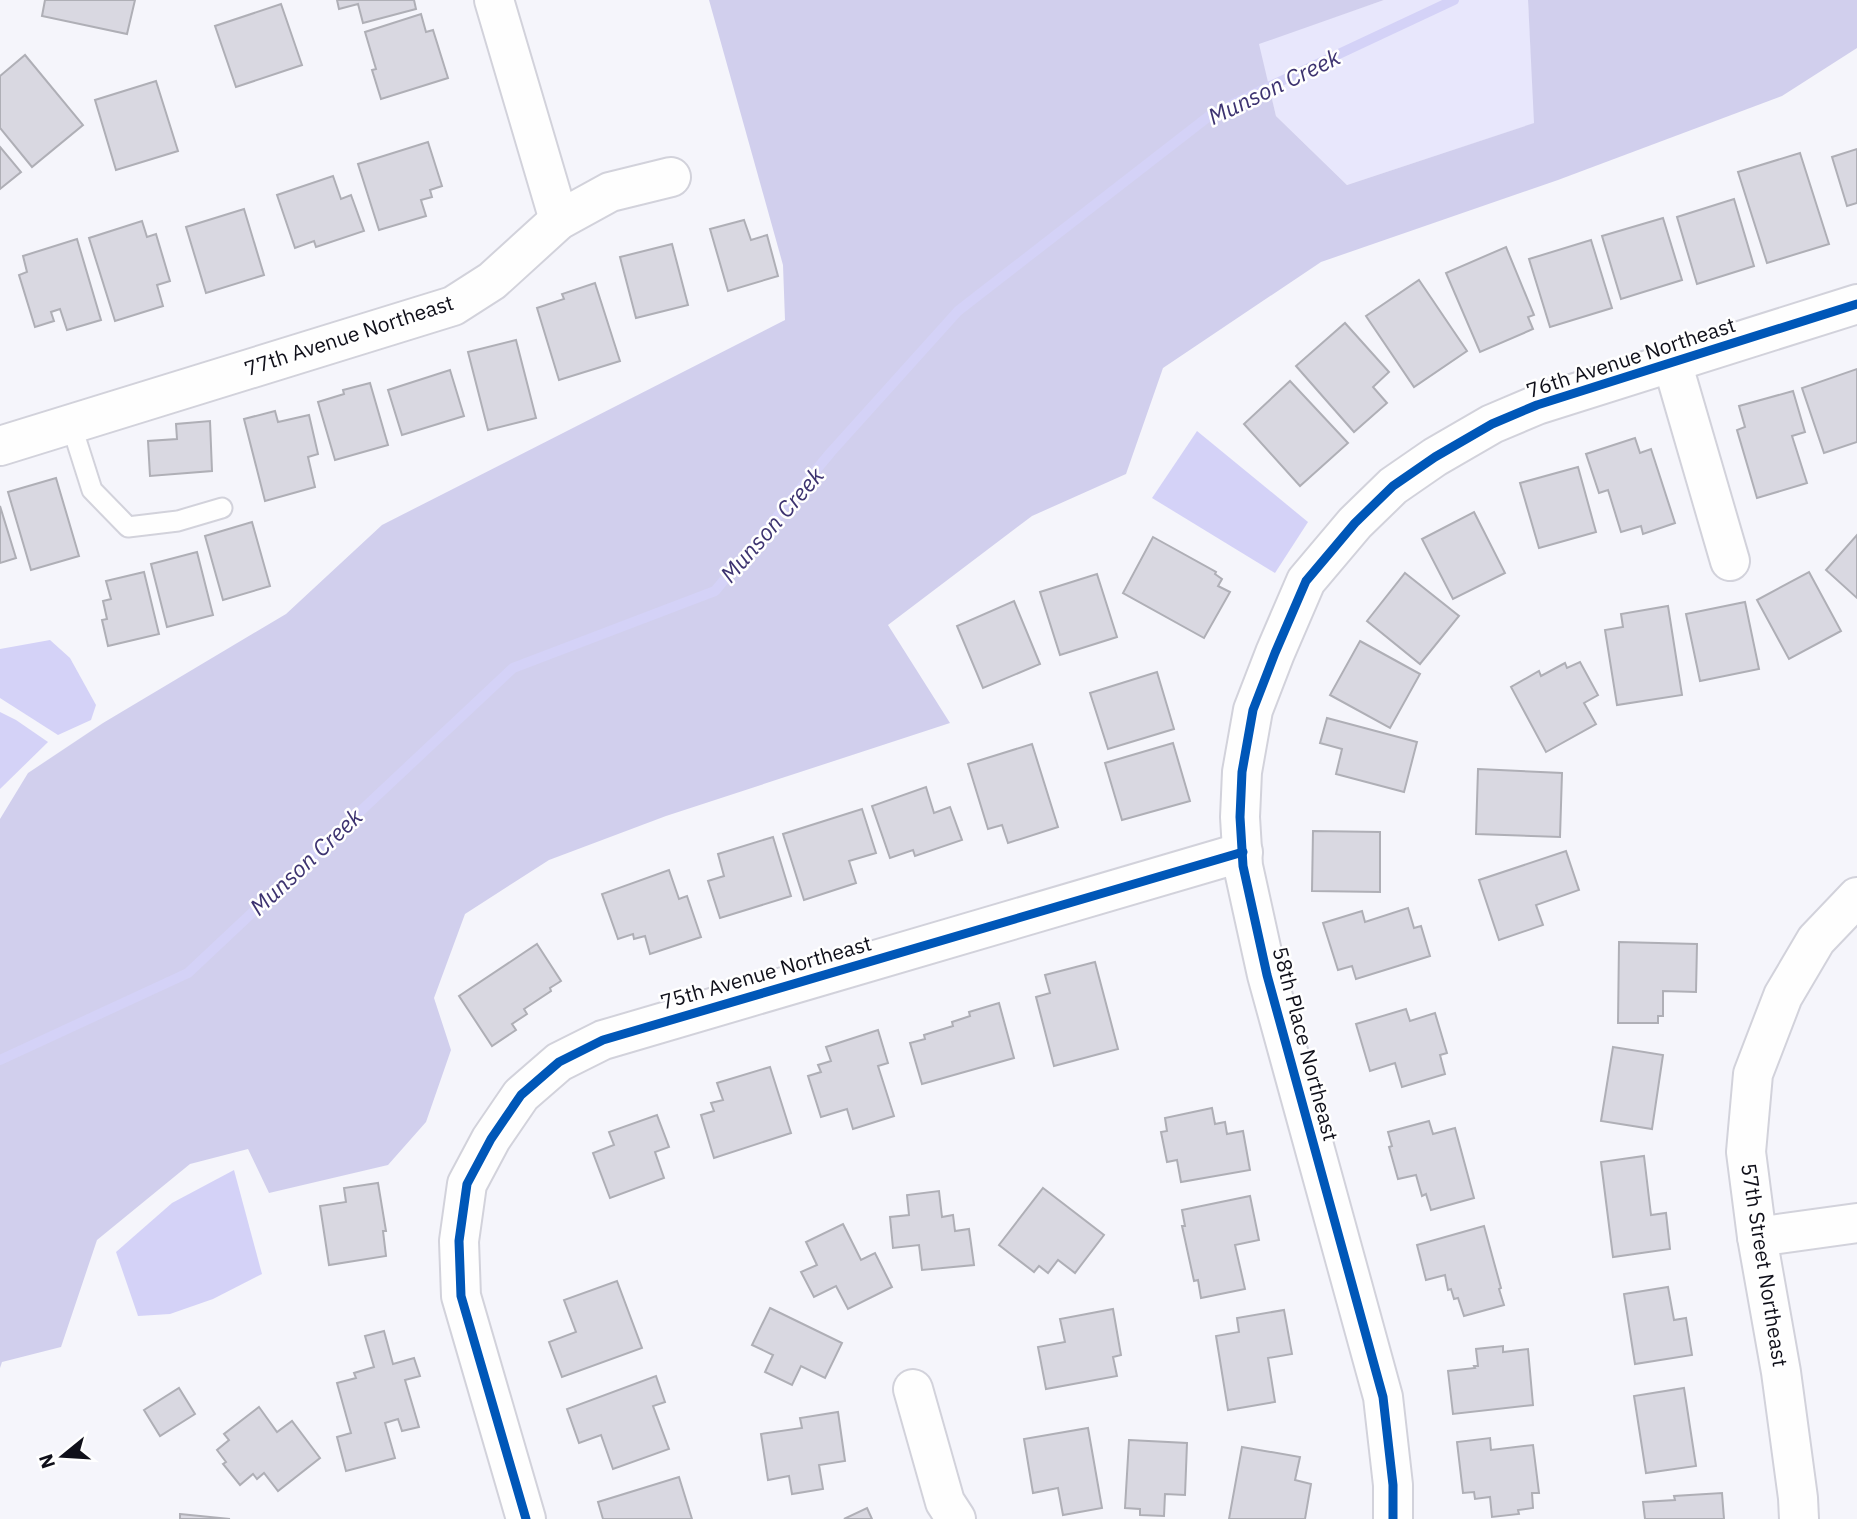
<svg xmlns="http://www.w3.org/2000/svg" width="1857" height="1519" font-family="'IBM Plex Sans',sans-serif">
  <rect width="100%" height="100%" fill="#f5f5fb"/>
  <!-- green -->
  <polygon fill="#e8e7fc" points="1384,0 1528,0 1535,123 1347,185 1276,116 1258,43"/>
  <!-- forest -->
  <polygon fill="#d1cfed" points="709,0 1384,0 1259,44 1276,116 1347,185 1534,123 1528,0 1857,0 1857,48 1782,96 1558,180 1321,262 1163,368 1126,474 1032,516 888,625 950,723 666,816 549,860 465,914 434,998 451,1050 426,1122 388,1165 269,1193 248,1149 190,1164 97,1240 61,1347 2,1362 0,1368 0,819 28,773 103,723 286,614 382,525 785,320 783,265"/>
  <!-- water -->
  <g fill="#d4d2f7">
    <polygon points="1197,431 1308,522 1275,573 1152,498"/>
    <polygon points="50,640 70,658 96,705 91,720 58,735 0,698 0,649"/>
    <polygon points="0,712 16,720 48,742 0,789"/>
    <polygon points="234,1170 262,1274 213,1299 170,1314 138,1316 116,1252 172,1203"/>
  </g>
  <g fill="none" stroke-linecap="round" stroke-linejoin="round">
    <!-- stream -->
    <polyline stroke="#d4d2f7" stroke-width="10" points="0,1060 188,973 513,668 715,591 831,452 958,311 1213,113 1454,0"/>
  </g>
  <!-- building -->
  <g fill="#d9d8e1" stroke="#afafb6" stroke-width="2">
    <polygon points="45,0 135,0 127,34 42,16"/>
    <polygon points="337,0 414,0 416,9 363,23 358,4 339,9"/>
    <polygon points="281,4 302,65 236,87 215,26"/>
    <polygon points="421,14 426,32 433,30 448,78 381,99 372,70 376,69 365,32"/>
    <polygon points="25,55 83,125 32,167 0,128 0,76"/>
    <polygon points="156,81 178,151 116,170 95,100"/>
    <polygon points="428,142 442,186 430,190 432,197 421,200 426,216 379,230 358,164"/>
    <polygon points="0,147 21,172 0,189"/>
    <polygon points="1857,149 1857,203 1847,206 1832,157"/>
    <polygon points="1800,153 1829,244 1767,263 1738,172"/>
    <polygon points="333,176 341,199 351,195 364,231 316,247 314,241 295,248 277,195"/>
    <polygon points="1734,199 1754,266 1697,284 1677,217"/>
    <polygon points="244,209 264,275 206,293 186,227"/>
    <polygon points="1663,218 1682,280 1621,299 1602,236"/>
    <polygon points="744,220 751,240 767,235 778,276 728,291 710,229"/>
    <polygon points="142,221 147,237 156,234 170,281 157,285 163,306 115,321 89,238"/>
    <polygon points="77,239 101,320 67,330 60,309 51,312 54,321 35,327 19,275 27,272 23,256"/>
    <polygon points="1591,240 1612,308 1550,327 1529,259"/>
    <polygon points="672,244 688,305 636,318 620,257"/>
    <polygon points="1506,247 1534,315 1528,317 1533,329 1480,352 1446,273"/>
    <polygon points="1419,280 1467,351 1414,387 1366,316"/>
    <polygon points="595,283 620,361 559,380 537,308 564,299 562,294"/>
    <polygon points="1345,323 1389,372 1373,387 1387,403 1354,432 1296,366"/>
    <polygon points="516,340 536,418 488,430 468,352"/>
    <polygon points="1857,369 1857,442 1824,453 1802,388"/>
    <polygon points="450,370 464,416 402,435 388,390"/>
    <polygon points="1290,381 1348,443 1300,486 1244,424"/>
    <polygon points="370,383 388,445 335,460 318,402 344,394 343,390"/>
    <polygon points="1793,391 1805,432 1792,436 1807,483 1757,498 1737,430 1745,427 1739,406"/>
    <polygon points="275,411 278,422 309,415 318,454 308,457 315,487 265,501 244,419"/>
    <polygon points="210,421 212,471 150,476 148,441 177,439 176,424"/>
    <polygon points="1635,438 1640,453 1651,449 1675,523 1643,534 1641,526 1621,532 1608,490 1599,493 1586,454"/>
    <polygon points="1578,467 1596,532 1539,548 1520,483"/>
    <polygon points="56,478 79,556 31,570 8,492"/>
    <polygon points="0,506 16,558 0,563"/>
    <polygon points="1474,512 1505,573 1453,599 1422,539"/>
    <polygon points="252,522 270,586 223,600 205,536"/>
    <polygon points="1857,535 1857,598 1826,570"/>
    <polygon points="1153,537 1216,572 1215,574 1222,579 1218,586 1230,592 1204,638 1123,593"/>
    <polygon points="197,552 213,615 167,627 151,564"/>
    <polygon points="144,572 159,634 108,646 102,620 107,619 103,601 111,599 106,581"/>
    <polygon points="1809,572 1841,631 1789,659 1757,600"/>
    <polygon points="1405,573 1459,616 1420,664 1367,621"/>
    <polygon points="1097,574 1117,637 1060,655 1040,592"/>
    <polygon points="1014,601 1040,664 983,688 957,626"/>
    <polygon points="1745,602 1759,669 1700,681 1686,614"/>
    <polygon points="1668,606 1682,695 1617,705 1605,630 1623,627 1621,614"/>
    <polygon points="1360,641 1420,674 1390,728 1330,695"/>
    <polygon points="1580,662 1598,695 1584,703 1596,724 1546,752 1511,687 1539,671 1541,676 1565,663 1567,668"/>
    <polygon points="1157,672 1174,729 1108,749 1090,693"/>
    <polygon points="1327,718 1417,742 1404,792 1336,774 1342,749 1320,743"/>
    <polygon points="1173,743 1190,801 1122,820 1105,763"/>
    <polygon points="1032,744 1058,827 1008,843 1002,825 988,829 968,764"/>
    <polygon points="1478,769 1562,773 1560,837 1476,834"/>
    <polygon points="926,787 934,813 950,807 962,840 915,856 913,850 890,858 872,806"/>
    <polygon points="862,809 876,853 849,861 856,883 804,900 783,834"/>
    <polygon points="1313,831 1380,832 1380,892 1312,891"/>
    <polygon points="773,837 791,896 720,918 708,881 724,876 718,854"/>
    <polygon points="1566,851 1579,890 1536,905 1543,925 1499,940 1479,880"/>
    <polygon points="669,870 679,899 687,896 701,937 650,954 645,936 634,939 633,934 618,939 602,894"/>
    <polygon points="1408,908 1414,928 1421,926 1430,956 1356,979 1352,966 1338,970 1323,923 1362,911 1365,922"/>
    <polygon points="1619,942 1697,944 1696,992 1663,991 1663,1016 1658,1016 1658,1023 1618,1023"/>
    <polygon points="537,944 561,981 550,988 551,991 524,1009 527,1014 512,1024 516,1030 492,1046 459,996"/>
    <polygon points="1095,962 1118,1049 1054,1066 1036,997 1050,993 1045,975"/>
    <polygon points="999,1003 1014,1058 922,1084 910,1043 925,1039 924,1035 953,1026 952,1022 970,1016 969,1012"/>
    <polygon points="1406,1009 1410,1021 1435,1013 1447,1053 1440,1055 1445,1074 1402,1087 1395,1063 1370,1071 1356,1024"/>
    <polygon points="878,1030 888,1063 878,1066 894,1116 853,1129 847,1109 821,1117 808,1076 821,1072 818,1065 831,1061 826,1047"/>
    <polygon points="1613,1047 1663,1055 1652,1129 1601,1121"/>
    <polygon points="770,1067 791,1133 714,1158 701,1115 714,1111 711,1103 723,1100 717,1083"/>
    <polygon points="1212,1108 1215,1124 1225,1122 1227,1134 1243,1131 1250,1170 1181,1182 1177,1160 1167,1162 1161,1132 1167,1131 1165,1118"/>
    <polygon points="657,1115 669,1147 655,1152 664,1178 610,1198 593,1153 614,1145 609,1132"/>
    <polygon points="1429,1121 1433,1134 1455,1128 1474,1198 1431,1210 1426,1194 1422,1196 1416,1175 1398,1179 1389,1147 1392,1146 1388,1132"/>
    <polygon points="1644,1156 1651,1215 1666,1213 1670,1249 1613,1257 1601,1162"/>
    <polygon points="378,1183 386,1231 383,1231 386,1256 329,1265 320,1206 346,1202 344,1188"/>
    <polygon points="1043,1188 1104,1235 1075,1273 1058,1260 1048,1273 1039,1266 1034,1272 999,1245"/>
    <polygon points="939,1191 942,1217 953,1215 955,1231 969,1229 974,1265 922,1270 919,1245 893,1248 890,1217 909,1215 907,1195"/>
    <polygon points="1250,1196 1259,1240 1235,1245 1245,1289 1201,1298 1198,1280 1194,1281 1182,1226 1185,1226 1182,1210"/>
    <polygon points="843,1224 861,1260 875,1253 892,1287 848,1309 836,1286 814,1297 801,1272 817,1265 806,1242"/>
    <polygon points="1484,1226 1501,1288 1499,1289 1504,1305 1464,1316 1458,1298 1454,1299 1451,1289 1448,1290 1445,1275 1426,1280 1417,1245"/>
    <polygon points="617,1281 642,1348 562,1377 549,1342 576,1332 564,1300"/>
    <polygon points="1668,1287 1674,1320 1686,1318 1692,1355 1635,1364 1624,1294"/>
    <polygon points="770,1308 842,1343 825,1378 801,1366 792,1385 765,1372 773,1355 752,1345"/>
    <polygon points="1113,1309 1121,1355 1113,1357 1117,1376 1046,1389 1038,1347 1065,1342 1060,1319"/>
    <polygon points="1284,1310 1292,1354 1268,1358 1275,1402 1228,1410 1216,1336 1239,1332 1237,1318"/>
    <polygon points="384,1331 393,1364 414,1358 420,1376 405,1380 419,1427 402,1431 398,1419 385,1423 395,1458 346,1471 337,1437 351,1433 337,1383 356,1378 354,1373 374,1367 365,1336"/>
    <polygon points="1503,1346 1503,1352 1528,1349 1533,1405 1453,1414 1448,1371 1475,1368 1474,1366 1478,1366 1476,1349"/>
    <polygon points="656,1376 665,1402 653,1406 669,1449 613,1469 601,1435 579,1443 567,1409"/>
    <polygon points="179,1388 195,1414 160,1436 144,1410"/>
    <polygon points="1684,1388 1696,1466 1646,1473 1634,1396"/>
    <polygon points="259,1407 277,1432 292,1421 320,1458 278,1491 264,1473 257,1479 253,1474 240,1485 223,1464 226,1462 217,1450 229,1440 224,1434"/>
    <polygon points="838,1412 845,1461 819,1465 823,1489 792,1494 789,1476 768,1480 761,1434 802,1428 800,1418"/>
    <polygon points="1088,1428 1102,1508 1063,1515 1058,1488 1033,1493 1024,1439"/>
    <polygon points="1490,1438 1491,1450 1533,1445 1539,1493 1532,1493 1533,1508 1518,1510 1519,1514 1492,1517 1490,1497 1475,1499 1474,1492 1463,1493 1457,1442"/>
    <polygon points="1129,1440 1187,1443 1185,1495 1165,1494 1164,1516 1140,1515 1140,1509 1125,1508"/>
    <polygon points="1242,1447 1300,1457 1295,1480 1311,1484 1305,1519 1229,1519"/>
    <polygon points="679,1477 692,1519 603,1519 598,1502"/>
    <polygon points="1722,1493 1724,1519 1645,1519 1643,1502 1675,1500 1674,1496"/>
    <polygon points="867,1508 872,1519 844,1519"/>
    <polygon points="180,1514 230,1519 180,1519"/>
  </g>
  <g fill="none" stroke-linecap="round" stroke-linejoin="round">
    <defs>
      <polyline id="service" points="71,424 92,490 128,527 178,521 222,508"/>
      <g id="minor">
        <polyline points="494,0 559,220"/>
        <polyline points="1672,362 1730,561"/>
        <polyline points="0,446 453,306 492,281 559,220 610,192 671,177"/>
        <polyline points="1757,1237 1857,1223"/>
        <polyline points="913,1389 945,1502 956,1519"/>
        <polyline points="526,1519 461,1296 459,1241 467,1184 491,1139 521,1095 559,1062 603,1040 1243,852"/>
        <polyline points="1393,1519 1393,1485 1383,1397 1267,975 1243,866 1240,817 1242,772 1253,710 1275,653 1306,581 1355,523 1393,486 1435,457 1492,424 1537,405 1857,304"/>
        <polyline points="1799,1519 1798,1498 1781,1372 1757,1237 1746,1152 1753,1074 1783,996 1816,940 1857,897"/>
      </g>
    </defs>
    <!-- service casing -->
    <use href="#service" stroke="#d2d2db" stroke-width="23"/>
    <!-- minor casing -->
    <use href="#minor" stroke="#d2d2db" stroke-width="42"/>
    <!-- service -->
    <use href="#service" stroke="#fefefe" stroke-width="19"/>
    <!-- minor -->
    <use href="#minor" stroke="#fefefe" stroke-width="38"/>
    <defs>
      <g id="cycleway">
        <polyline points="526,1519 461,1296 459,1241 467,1184 491,1139 521,1095 559,1062 603,1040 1243,852"/>
        <polyline points="1393,1519 1393,1485 1383,1397 1267,975 1243,866 1240,817 1242,772 1253,710 1275,653 1306,581 1355,523 1393,486 1435,457 1492,424 1537,405 1857,304"/>
      </g>
    </defs>
    <!-- cycleway casing -->
    <use href="#cycleway" stroke="#fff" stroke-width="13"/>
    <!-- cycleway -->
    <use href="#cycleway" stroke="#0057b8" stroke-width="9"/>
  </g>
  <g text-anchor="middle" stroke-width="5" stroke-linejoin="round" paint-order="stroke">
    <!-- street labels -->
    <g font-size="21" fill="#10101a" stroke="#fff">
      <text transform="translate(349 336) rotate(-18)" y="7">77th Avenue Northeast</text>
      <text transform="translate(1631 358) rotate(-18)" y="7">76th Avenue Northeast</text>
      <text transform="translate(766 973) rotate(-16)" y="7">75th Avenue Northeast</text>
      <text transform="translate(1305 1044) rotate(75)" y="7">58th Place Northeast</text>
      <text transform="translate(1764 1265) rotate(81)" y="7">57th Street Northeast</text>
    </g>
    <!-- water labels -->
    <g font-size="23" font-style="italic" fill="#3d3370" stroke="#fff">
      <text transform="translate(1274 87) rotate(-26)" y="8">Munson Creek</text>
      <text transform="translate(772 525) rotate(-49)" y="8">Munson Creek</text>
      <text transform="translate(306 862) rotate(-43)" y="8">Munson Creek</text>
    </g>
  </g>
  <!-- north arrow -->
  <g transform="translate(63 1456) rotate(252)" stroke="#ffffff" stroke-width="5" paint-order="stroke">
  <path d="M0-5L12 26L0 18L-12 26Z" fill="#10101a"/>
  <text y="-10" font-size="19" font-weight="bold" text-anchor="middle" fill="#10101a">N</text>
  </g>
</svg>
